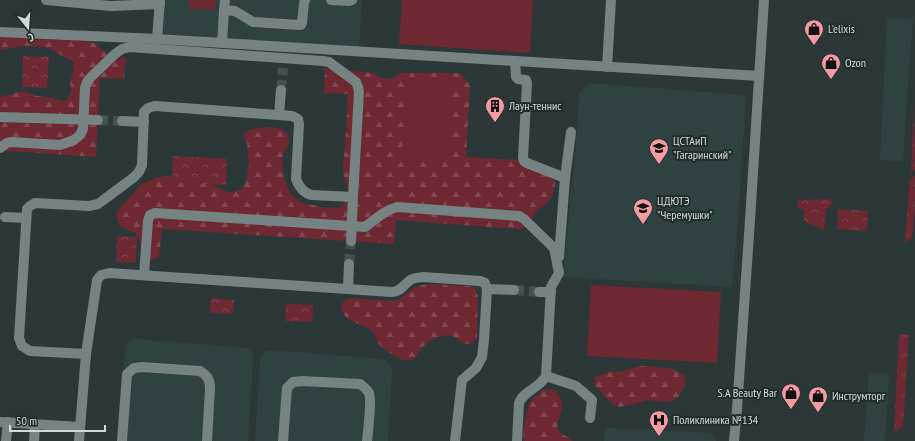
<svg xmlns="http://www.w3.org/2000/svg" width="915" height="441" font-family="'PT Sans Narrow',sans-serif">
  <defs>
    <pattern id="grass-tufts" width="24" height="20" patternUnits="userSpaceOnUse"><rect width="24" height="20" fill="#6d2832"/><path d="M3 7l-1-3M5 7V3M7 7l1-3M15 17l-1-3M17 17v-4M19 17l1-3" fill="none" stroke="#81464f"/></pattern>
    <pattern id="forest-firs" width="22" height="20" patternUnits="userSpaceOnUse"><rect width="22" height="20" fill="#6d2832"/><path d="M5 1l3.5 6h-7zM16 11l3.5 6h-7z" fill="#81464f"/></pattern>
    <pattern id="park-crowns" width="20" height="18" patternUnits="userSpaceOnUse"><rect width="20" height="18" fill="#6d2832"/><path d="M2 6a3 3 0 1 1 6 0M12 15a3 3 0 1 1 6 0" fill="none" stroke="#81464f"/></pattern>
  </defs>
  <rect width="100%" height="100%" fill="#2c3837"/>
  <!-- built -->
  <g fill="#2e4341">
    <polygon points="162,0 362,0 359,47 160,34"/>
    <polygon points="887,18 913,19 907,97 903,162 880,160"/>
    <polygon points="590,83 746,95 738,220 732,287 563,277 577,132 579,93"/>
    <polygon points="136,339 247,348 251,351 253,355 253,358 248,441 119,441 125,348 127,344 131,340"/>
    <polygon points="271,350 385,359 391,366 392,374 388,441 255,441 260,359 262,355 266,351"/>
    <polygon points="869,372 889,374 885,441 864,441"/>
    <polygon points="605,428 710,433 716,441 604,441"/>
  </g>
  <!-- grass -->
  <g fill="url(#grass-tufts)">
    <polygon points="914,103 915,170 911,172"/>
    <path d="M915,176C915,191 915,224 912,237C911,240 908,241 905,243L910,179Z"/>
    <polygon points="899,334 909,335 903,426 900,429 894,432"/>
  </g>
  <!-- forest -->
  <g fill="url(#forest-firs)">
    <polygon points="0,35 87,41 96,44 108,55 116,58 126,57 124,79 100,78 96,157 9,151 0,150 0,96 9,95 21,91 29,93 37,96 54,98 61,101 66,101 68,98 71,91 70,81 74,70 73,63 72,61 57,53 52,50 46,47 22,46 0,50"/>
    <path d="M322,68L373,73L381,78L387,79L395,77L399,73H461L470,86L466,157L519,160L555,180C555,186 554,196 549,201C546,205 541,207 537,211C529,222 533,226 518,229L396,220L394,244L162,229L159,257L153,260H150L141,252L139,238L137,237L136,233C132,231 127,231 123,228C117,224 115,216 118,210L141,185L148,181L160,177L164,176L173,177L210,183L224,191L233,192L241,190L245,184L249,166L247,143L244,137V133C254,126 287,122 289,139C290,145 284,151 283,156C281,171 286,195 301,202C305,204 309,204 313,205C319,207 335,210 340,207C343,206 346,201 347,198C350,188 344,180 343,171C343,163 344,154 345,146C346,129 347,112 348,94L324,93L325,71Z"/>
    <path d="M428,284L470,286C476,289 477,291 478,298L477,339C462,352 461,335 447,335C438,336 426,341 421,349C419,351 418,355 416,357C407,365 393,356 386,350C384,349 380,346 379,344C375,338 376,334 369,329C367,327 364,326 361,325C349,321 343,318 341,305L344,301L349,298L393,301C402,299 405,294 412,289C417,286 422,285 428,284Z"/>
    <path d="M641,366L670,368L683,374C686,379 687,383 683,388C682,391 680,395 678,397C671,406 654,399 644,401C636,403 628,406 619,407C608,403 604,393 595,386V377L612,371L618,372Z"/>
    <path d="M547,389H552L556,391C559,396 563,402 562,408C561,415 556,422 558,430C561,436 569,435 572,441H524L523,433L528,406L532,399L543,390Z"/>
  </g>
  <!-- park -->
  <g fill="url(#park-crowns)">
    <polygon points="23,56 49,57 47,88 22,87"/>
    <polygon points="173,156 227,159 226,185 172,182"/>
    <polygon points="830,199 833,203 826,210 824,230 804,221 804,211 797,206 798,200"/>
    <polygon points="838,209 868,211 867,231 837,229"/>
    <polygon points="117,236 137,237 136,263 116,262"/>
    <polygon points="211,298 234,300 233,314 210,313"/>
    <polygon points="286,304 313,305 312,322 285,321"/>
  </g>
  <!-- garden -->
  <g fill="#6d2832">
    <polygon points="190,0 216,0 215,10 189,9"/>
    <polygon points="402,0 533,0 530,53 399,44"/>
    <polygon points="408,80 454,83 448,160 402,156"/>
    <polygon points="591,285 721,292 717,363 587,356"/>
  </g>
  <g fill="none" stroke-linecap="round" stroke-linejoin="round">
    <!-- minor-tunnel -->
    <g stroke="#45504f" stroke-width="10" stroke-dasharray="10 5" stroke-linecap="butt">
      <polyline points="281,90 283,68"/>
      <polyline points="98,120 122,121"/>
      <polyline points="349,264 351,241"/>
      <polyline points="514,290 539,292"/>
    </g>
    <!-- minor -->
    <g stroke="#758382" stroke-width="10">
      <polyline points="46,0 111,6 160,4"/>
      <polyline points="225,0 224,10 235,11 253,22 299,25 301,25 302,23 304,3 305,0"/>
      <polyline points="331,0 349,1 352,0"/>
      <polyline points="0,32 157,39 759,76"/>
      <polyline points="157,39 160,0"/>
      <polyline points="222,43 224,10"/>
      <polyline points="515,61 516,77 518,79 526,80 527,83 523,158 524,161 527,163 565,178"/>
      <polyline points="607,67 611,0"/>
      <polyline points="279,115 281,90"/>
      <polyline points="0,117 98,120"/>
      <polyline points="122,121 144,122"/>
      <polyline points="0,148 7,143 11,142 60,145 74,140 80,135 83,129 85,88 87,82 91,77 115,54 122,49 130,47 323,61 329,62 333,65 356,82 358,87 359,92 353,197"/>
      <polyline points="5,217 26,218"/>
      <polyline points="559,257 565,178 571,132"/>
      <path d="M144,275L148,221L150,215L155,213L365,227C376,219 385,210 397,207L519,216L524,219L554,248L559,273L551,287L546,376C540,388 523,391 519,403L517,441"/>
      <polyline points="348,289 349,264"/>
      <polyline points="487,289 514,290"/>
      <polyline points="539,292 551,292"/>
      <path d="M86,354L30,351L22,346L19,338L27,209L30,206L35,203L89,206L98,204L133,178L139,172L142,165L144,112L148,108L155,106L292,116L298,119L299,124L296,179C299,187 303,193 312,195L353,197L351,241"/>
      <polyline points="546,376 576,386 592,400 590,418"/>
      <polyline points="0,422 80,427"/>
      <polyline points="6,441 8,422"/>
      <polyline points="34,441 35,424"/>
      <path d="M79,441L86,354L97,280L101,275L109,273L392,292C403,291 404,283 412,279C416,278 419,277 423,277L480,281L485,283L487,289L484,340L482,357L476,368L462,380L455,441"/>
      <path d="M122,441L127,374L134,368L142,367L200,371C208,376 210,380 210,389L207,441"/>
      <path d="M283,441L287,388L293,382L302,381L360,384C364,387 367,389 369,393C372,401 368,431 367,441"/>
      <polyline points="734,441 737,409 750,220 764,0"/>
    </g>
  </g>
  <!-- icons -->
  <defs>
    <symbol id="shop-pin" viewBox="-11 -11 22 30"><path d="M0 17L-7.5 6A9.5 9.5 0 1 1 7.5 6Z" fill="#f49aa2" stroke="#222e2d"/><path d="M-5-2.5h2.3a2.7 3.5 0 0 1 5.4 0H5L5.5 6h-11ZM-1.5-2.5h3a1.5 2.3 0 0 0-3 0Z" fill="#111"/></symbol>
    <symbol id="building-pin" viewBox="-11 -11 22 30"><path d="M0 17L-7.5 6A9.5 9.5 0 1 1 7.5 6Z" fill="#f49aa2" stroke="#222e2d"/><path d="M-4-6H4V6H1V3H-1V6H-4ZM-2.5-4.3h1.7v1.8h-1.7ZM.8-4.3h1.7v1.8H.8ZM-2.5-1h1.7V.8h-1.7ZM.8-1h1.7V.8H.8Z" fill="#111"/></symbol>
    <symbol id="university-pin" viewBox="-11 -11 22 30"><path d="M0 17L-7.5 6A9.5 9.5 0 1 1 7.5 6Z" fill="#f49aa2" stroke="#222e2d"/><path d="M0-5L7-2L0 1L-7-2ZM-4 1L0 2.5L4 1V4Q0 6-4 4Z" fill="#111"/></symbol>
    <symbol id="hospital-pin" viewBox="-11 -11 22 30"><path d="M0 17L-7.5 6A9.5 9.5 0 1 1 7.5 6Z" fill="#f49aa2" stroke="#222e2d"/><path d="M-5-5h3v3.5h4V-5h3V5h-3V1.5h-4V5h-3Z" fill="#111"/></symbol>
  </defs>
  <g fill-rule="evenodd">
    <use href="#shop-pin" x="803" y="18" width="22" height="30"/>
    <use href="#shop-pin" x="820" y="52" width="22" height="30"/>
    <use href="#building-pin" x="484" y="95" width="22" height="30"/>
    <use href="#university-pin" x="648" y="137" width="22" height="30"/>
    <use href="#university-pin" x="632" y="197" width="22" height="30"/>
    <use href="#shop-pin" x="780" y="382" width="22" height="30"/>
    <use href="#shop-pin" x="807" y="385" width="22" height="30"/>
    <use href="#hospital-pin" x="648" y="409" width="22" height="30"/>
  </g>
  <g text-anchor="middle" stroke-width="4" stroke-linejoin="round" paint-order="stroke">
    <!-- poi labels -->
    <g font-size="12" fill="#d1d8d7" stroke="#222e2d" text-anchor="start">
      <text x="828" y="33">L'elixis</text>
      <text x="845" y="67">Ozon</text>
      <text x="509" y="110">Лаун-теннис</text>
      <text x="673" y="145">ЦСТАиП<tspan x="673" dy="14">"Гагаринский"</tspan></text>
      <text x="657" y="205">ЦДЮТЭ<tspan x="657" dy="14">"Черемушки"</tspan></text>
      <text x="777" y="397" text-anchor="end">S.A Beauty Bar</text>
      <text x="832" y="400">Инструмторг</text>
      <text x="673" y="424">Поликлиника №134</text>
    </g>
  </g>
  <!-- north arrow -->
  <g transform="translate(28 28) rotate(163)" stroke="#222e2d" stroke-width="3" paint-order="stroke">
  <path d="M0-3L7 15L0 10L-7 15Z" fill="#d1d8d7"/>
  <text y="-6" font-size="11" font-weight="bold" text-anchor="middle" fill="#d1d8d7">С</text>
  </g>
  <!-- scale -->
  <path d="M10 425v6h95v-6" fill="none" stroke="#d1d8d7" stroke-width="2"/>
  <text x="16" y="425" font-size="12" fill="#d1d8d7" stroke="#222e2d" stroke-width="3" paint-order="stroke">50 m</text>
</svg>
